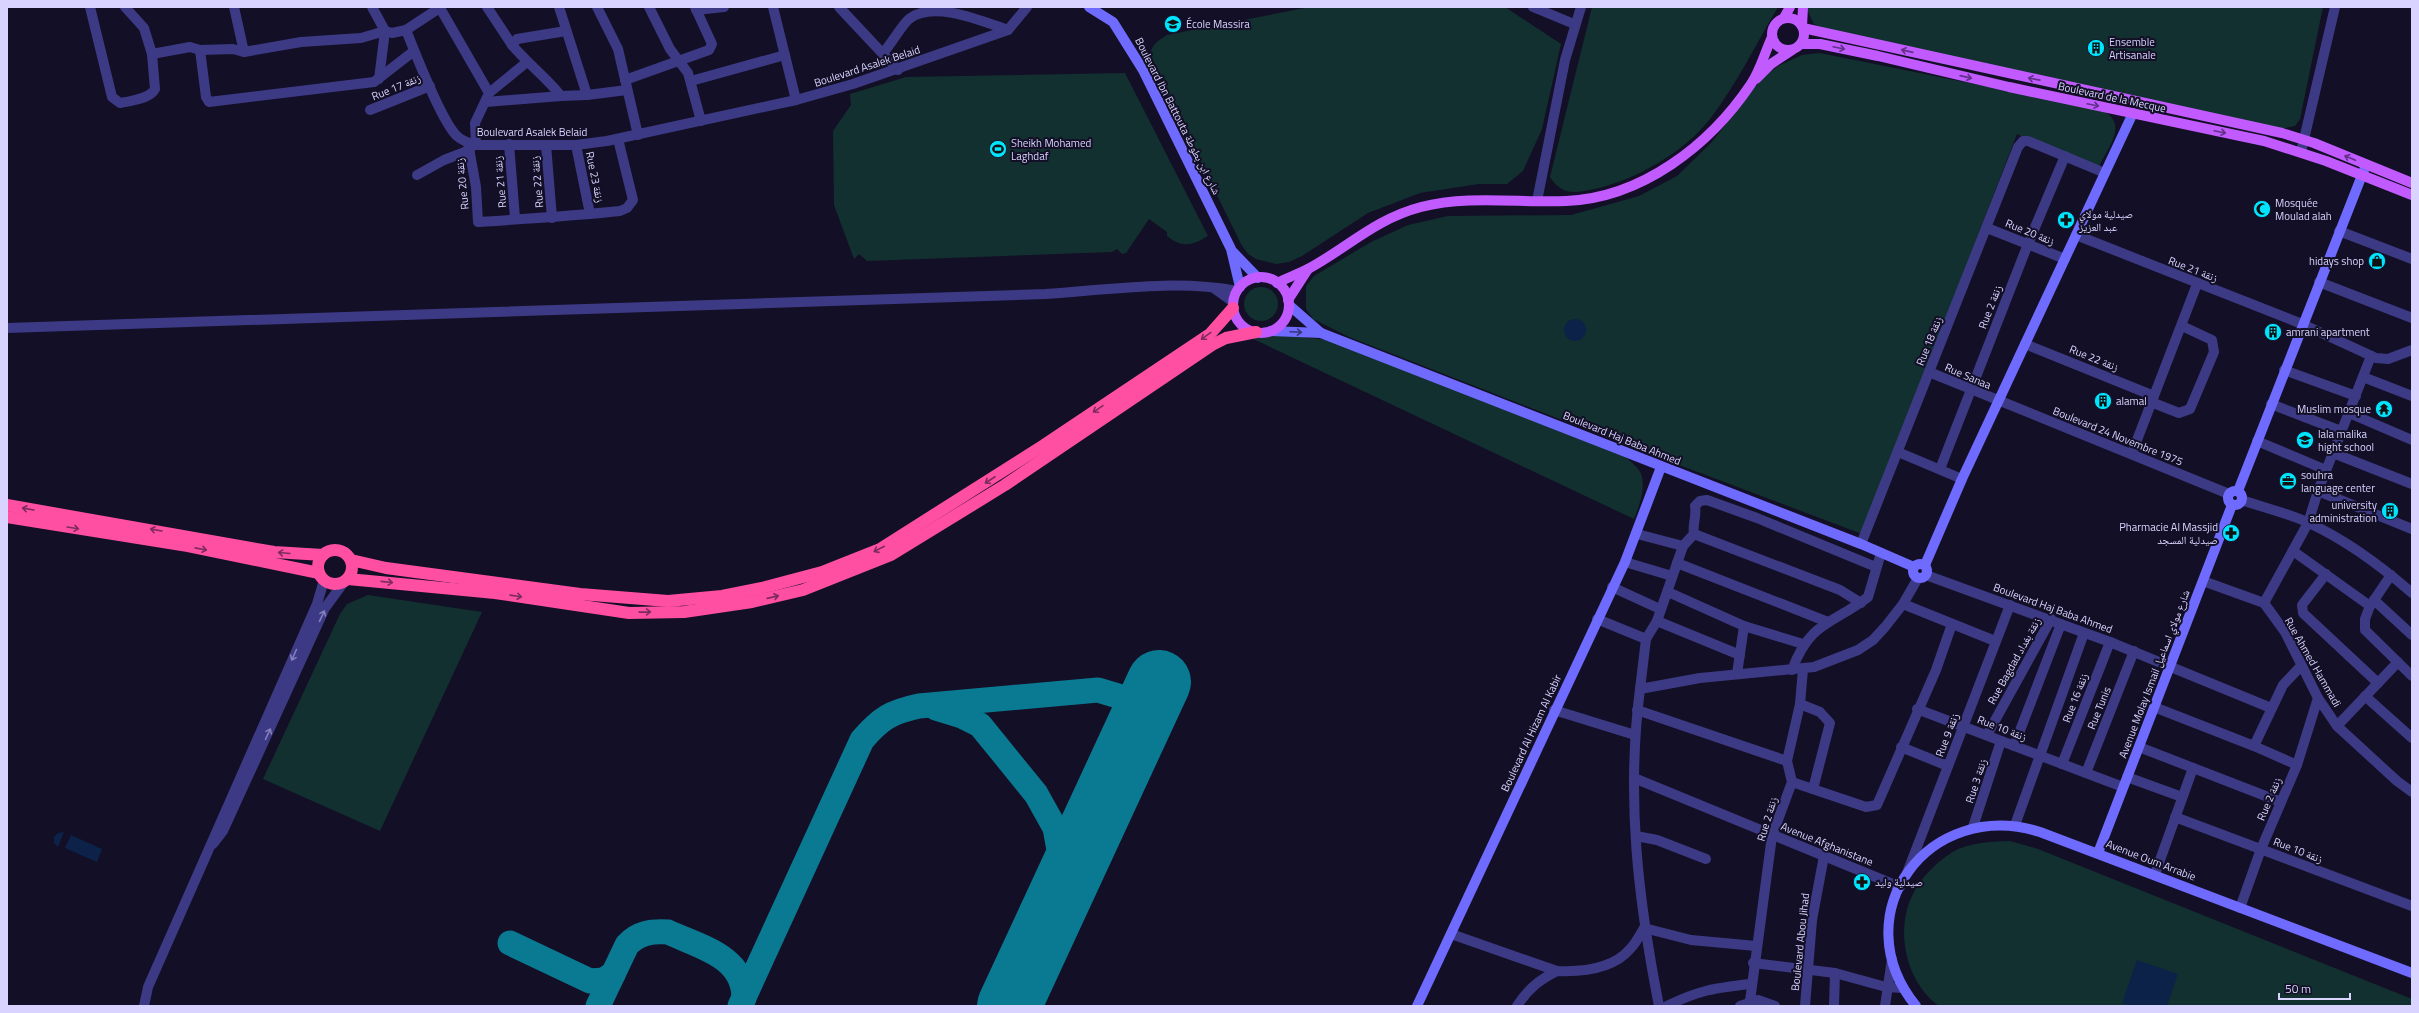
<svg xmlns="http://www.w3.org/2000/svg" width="2419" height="1013" font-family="'Titillium Web','Noto Naskh Arabic',sans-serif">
  <rect width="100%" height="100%" fill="#130f26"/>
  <!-- green -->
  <g fill="#12302f">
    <path d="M1310,7H1505L1561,44L1542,129L1523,171L1507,184H1479L1420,193L1368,213L1302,256L1289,262L1276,264L1256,259L1248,254L1241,244L1151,61C1148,47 1156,42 1167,35Z"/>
    <path d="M1592,7H1778C1756,44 1736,85 1710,119C1683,153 1637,179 1595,189C1575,193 1562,196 1550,177Z"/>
    <polygon points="2323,7 2300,119 2295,126 2280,129 1828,31 1814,24 1806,8"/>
    <path d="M1820,53L2099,109C2130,122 2110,144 2099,166L2056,154L2017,134L1862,534L1634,448L1349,337L1313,319L1306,309V286L1314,276L1371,242L1408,225L1448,216L1571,215L1639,196L1677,176L1711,143L1763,77L1780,65L1802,55Z"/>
    <path d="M1125,73L1208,236C1192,246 1182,248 1167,236V232L1149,219L1126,253L1122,254L1117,249L1112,252L867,261L859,254L854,259L834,205L833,131L851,105L850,94L906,77Z"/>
    <circle cx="1261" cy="304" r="17"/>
    <path d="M1282,335L1329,340L1627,458C1631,462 1636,466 1639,470C1648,483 1639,507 1634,519L1247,336Z"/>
    <polygon points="368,595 482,612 380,831 263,779 340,614 347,604"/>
    <path d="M2010,841L2038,849L2412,999V1006H1939C1906,983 1895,931 1912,896C1920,878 1935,864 1951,853C1968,842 1990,842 2010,841Z"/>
  </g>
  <!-- water -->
  <g fill="#0c2248">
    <circle cx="1575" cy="330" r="11"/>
    <polygon points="64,832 58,847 54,843 54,837 58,833"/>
    <polygon points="71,835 102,849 97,862 65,848"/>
    <polygon points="2137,960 2178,974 2167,1006 2131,1006 2122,1003"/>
  </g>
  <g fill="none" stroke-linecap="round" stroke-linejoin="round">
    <!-- taxiway -->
    <g stroke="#0a7a92" stroke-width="25">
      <polyline points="936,708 962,716 980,725 1036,794 1055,828 1060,855 1063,874 1055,906"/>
      <polyline points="510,943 590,981 604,980 613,974"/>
      <path d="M598,1006L627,945C638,933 651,931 668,932C700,947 744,956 744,998"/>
      <path d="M740,1006L862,740C881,718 891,712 919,706L1098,690L1148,705"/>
    </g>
    <!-- runway -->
    <polyline stroke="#0a7a92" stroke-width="64" points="1009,1006 1159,682"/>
    <!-- street -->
    <g stroke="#3d3a85" stroke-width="10">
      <path d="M90,7L112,97L120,103C130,101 150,99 155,89L152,54L144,28L125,7"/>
      <polyline points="234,7 244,52"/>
      <polyline points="372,7 385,31 379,79"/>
      <polyline points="487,7 512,45"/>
      <polyline points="559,7 587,95"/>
      <polyline points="597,7 618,49 638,135"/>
      <polyline points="649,7 670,49 688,73 701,121"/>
      <polyline points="773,7 796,100"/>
      <polyline points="839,7 898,70"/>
      <polyline points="1533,7 1574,24"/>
      <polyline points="440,8 489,93 475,123 476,145"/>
      <polyline points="696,10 724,7"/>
      <path d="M406,30C415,52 441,121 457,136C462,141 469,143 476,145H576L607,141L796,100L853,84L1008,30L1027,7"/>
      <path d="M566,31L517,39L512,45C528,64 546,77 561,96L587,95L627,90"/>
      <polyline points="200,50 206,97 209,102 374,82 414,51"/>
      <path d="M883,53C891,44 902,25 909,19C933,0 982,21 1008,30"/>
      <polyline points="152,54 190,47 200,50 233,49 244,52 301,42 361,38 385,31 392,33 406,30 441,7"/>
      <polyline points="625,80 709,50 712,44 695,7"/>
      <polyline points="691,81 785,55"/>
      <polyline points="489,93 527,62"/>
      <polyline points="486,102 561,96"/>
      <polyline points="370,110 430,86"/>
      <path d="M468,143L476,187L478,222C525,219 573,216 620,211L627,208L633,200L618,139"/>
      <polyline points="509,144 515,218"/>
      <polyline points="546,145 552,218"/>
      <polyline points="576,145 590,214"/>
      <polyline points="2301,152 2335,7"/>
      <polyline points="417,175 444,160 470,150"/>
      <polyline points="1537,201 1565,60 1581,7"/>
      <polyline points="1987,228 2065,259"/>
      <polyline points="2339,231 2412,259"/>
      <polyline points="2076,235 2302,324 2376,358 2388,359 2412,350"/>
      <polyline points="2319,282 2412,318"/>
      <polyline points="1215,289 1233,302"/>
      <path d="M7,328L1045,294C1108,290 1175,279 1237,291"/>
      <polyline points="2025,344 2154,396"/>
      <polyline points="2371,356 2318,491 2308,523 2264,603 2285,632 2318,698 2337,726 2397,781 2412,792"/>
      <polyline points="2284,370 2356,396"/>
      <polyline points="1929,372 2229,494"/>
      <polyline points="2363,377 2412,396"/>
      <polyline points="2151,402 2179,413 2190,409 2214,352 2212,340 2182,326"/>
      <polyline points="2271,404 2341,431"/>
      <polyline points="2349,413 2412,440"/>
      <polyline points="2257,441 2326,470"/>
      <polyline points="1898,452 1962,479"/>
      <polyline points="2132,453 2197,284"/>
      <polyline points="2333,453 2412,484"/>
      <polyline points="1940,469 2028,244 2065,156"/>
      <polyline points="2318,491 2412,529"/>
      <path d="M2242,500C2264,508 2288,513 2309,523C2346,540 2381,566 2412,593"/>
      <polyline points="1637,534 1683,546"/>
      <polyline points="1694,534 1840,590 1861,603"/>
      <polyline points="1861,544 2018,147 2023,141 2028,141 2105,173"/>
      <polyline points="2293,551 2370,606 2365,619 2365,630 2412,676"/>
      <polyline points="1625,562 1672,576"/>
      <polyline points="1677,563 1828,622"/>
      <polyline points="2326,574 2302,605 2303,613 2378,683"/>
      <polyline points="1926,575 2110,642 2271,708"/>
      <polyline points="2203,581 2264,603"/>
      <polyline points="1612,587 1660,609"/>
      <polyline points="1668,592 1744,626 1803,644"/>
      <polyline points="2374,600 2412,635"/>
      <polyline points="1903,604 1995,641"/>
      <polyline points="2370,606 2391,575"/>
      <polyline points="1597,619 1646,639 1640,689"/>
      <polyline points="1657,621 1740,655"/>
      <path d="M1646,639L1657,621L1683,546L1694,534C1692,524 1697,517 1695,506L1700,501L1707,500L1757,518L1876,567"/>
      <path d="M1792,670C1810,621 1832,625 1868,597L1881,553"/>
      <polyline points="1737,674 1744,626"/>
      <polyline points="2365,696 2412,738"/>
      <polyline points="1800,704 1820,712 1830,723 1813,789"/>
      <polyline points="2154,707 2254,746 2297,765"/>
      <polyline points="1917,709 2123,787"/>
      <polyline points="1554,710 1635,735"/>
      <polyline points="1637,710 1787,761"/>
      <polyline points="2337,726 2398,662"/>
      <polyline points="1987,735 2051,619"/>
      <polyline points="2014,746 2061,624"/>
      <polyline points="2254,746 2283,685 2301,666"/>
      <polyline points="1901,747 1948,766"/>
      <polyline points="2139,747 2281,802"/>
      <polyline points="2062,764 2110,642"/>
      <polyline points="2086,773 2134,651"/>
      <polyline points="2127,777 2182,797"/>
      <polyline points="1634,778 1900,887"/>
      <polyline points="1792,782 1866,807 1877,805 1936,670 1952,624"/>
      <polyline points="2175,817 2412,906"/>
      <polyline points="2015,825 2084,633"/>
      <polyline points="1973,827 2001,741"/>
      <polyline points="1636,836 1657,840 1706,859"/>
      <polyline points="213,844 223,831 325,608 344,582"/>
      <polyline points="1907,873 2010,605"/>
      <polyline points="2155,874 2193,768"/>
      <polyline points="2240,908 2261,849 2297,765 2318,698"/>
      <path d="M1451,934L1557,971C1582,972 1613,969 1630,949C1636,943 1640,935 1644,928L1691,940L1756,946"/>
      <polyline points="1753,963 1835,973 1886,987 1903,988"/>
      <polyline points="1750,1001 1772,836 1792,782 1787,761 1800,704 1803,669"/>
      <polyline points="144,1006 148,987 317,604 324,580"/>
      <path d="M1517,1006C1528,989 1539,980 1557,971"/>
      <path d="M1659,1006C1638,899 1626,798 1640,689L1700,678L1814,667L1858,650L1873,640L1885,627L1903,604L1918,578"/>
      <path d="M1667,1006C1699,990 1715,988 1750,984"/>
      <polyline points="1740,1006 1758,1000 1775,1006"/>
      <polyline points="1805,1006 1812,920 1824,856"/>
      <polyline points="1834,1006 1835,973"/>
      <polyline points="1885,1006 1892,959"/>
    </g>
    <!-- secondary -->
    <g stroke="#6f6bff" stroke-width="10">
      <polyline points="1089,7 1113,22 1143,70 1231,249 1240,287"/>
      <polyline points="1233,252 1258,278"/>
      <polyline points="1289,305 1321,333"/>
      <polyline points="1271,331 1321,333 1861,544 1914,567"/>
      <circle cx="2235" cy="498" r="7"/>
      <polyline points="2238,491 2366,165"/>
      <circle cx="1920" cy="571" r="7"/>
      <polyline points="1925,565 1962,479 2133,113"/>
      <polyline points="2098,853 2232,505"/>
      <polyline points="1417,1006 1625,562 1661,467"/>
      <path d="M1916,1006C1842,915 1928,797 2040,832L2412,973"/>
    </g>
    <!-- primary -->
    <g stroke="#c25bff" stroke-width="10">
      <circle cx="1788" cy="34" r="16"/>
      <polyline points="1784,18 1790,7"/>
      <polyline points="1802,26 1803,7"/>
      <polyline points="1803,28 2282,133 2314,143 2412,183"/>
      <polyline points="1801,44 1820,44 1878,56 2009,87 2264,141 2326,161 2412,195"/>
      <polyline points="1756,79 1771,64 1792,50"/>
      <circle cx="1261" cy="305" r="28"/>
      <path d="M1277,283C1287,278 1298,274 1308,269C1347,248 1375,219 1421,207C1468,195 1518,203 1566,201C1642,198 1710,145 1751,84C1760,71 1765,52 1772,37"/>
      <polyline points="1288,300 1308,269"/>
    </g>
    <!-- highway -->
    <g stroke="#ff4fa3" stroke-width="12">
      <polyline points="7,505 274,552 323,555"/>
      <polyline points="7,517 188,546 319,573"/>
      <circle cx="335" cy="567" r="17"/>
      <polyline points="351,560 386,568 580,594 668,601 722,596 762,588 822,572 880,549 1044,445 1210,334 1233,308"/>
      <polyline points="348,579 495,593 629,613 684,612 752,602 803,590 891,555 1005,485 1212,345 1226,338 1256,332"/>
    </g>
  </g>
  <!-- one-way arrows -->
  <defs><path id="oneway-shaft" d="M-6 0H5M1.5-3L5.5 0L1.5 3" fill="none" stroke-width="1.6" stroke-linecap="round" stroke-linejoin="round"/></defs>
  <g stroke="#623188">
    <use href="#oneway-shaft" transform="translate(1839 48) rotate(12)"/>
    <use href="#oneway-shaft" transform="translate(1907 51) rotate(-167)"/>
    <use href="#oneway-shaft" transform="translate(1966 77) rotate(13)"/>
    <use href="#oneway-shaft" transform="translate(2034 79) rotate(-169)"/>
    <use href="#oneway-shaft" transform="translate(2093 105) rotate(12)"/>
    <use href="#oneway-shaft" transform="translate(2220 132) rotate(12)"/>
    <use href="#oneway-shaft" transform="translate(2350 158) rotate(-157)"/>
  </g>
  <use stroke="#38347d" href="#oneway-shaft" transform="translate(1296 332) rotate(3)"/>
  <g stroke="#7d2c5e">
    <use href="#oneway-shaft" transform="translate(1206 336) rotate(144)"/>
    <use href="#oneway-shaft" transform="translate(1098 409) rotate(146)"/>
    <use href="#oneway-shaft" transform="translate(990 480) rotate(147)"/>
    <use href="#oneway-shaft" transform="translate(28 509) rotate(-170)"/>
    <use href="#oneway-shaft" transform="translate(73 528) rotate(9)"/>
    <use href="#oneway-shaft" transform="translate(156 530) rotate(-170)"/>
    <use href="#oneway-shaft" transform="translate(201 549) rotate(11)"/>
    <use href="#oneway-shaft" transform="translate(879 549) rotate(153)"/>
    <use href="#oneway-shaft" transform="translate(284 553) rotate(-175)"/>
    <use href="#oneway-shaft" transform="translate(387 582) rotate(6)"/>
    <use href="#oneway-shaft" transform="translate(516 596) rotate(8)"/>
    <use href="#oneway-shaft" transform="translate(773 597) rotate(-13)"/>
    <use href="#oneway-shaft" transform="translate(645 612) rotate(-1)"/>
  </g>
  <g stroke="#837fbc">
    <use href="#oneway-shaft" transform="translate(322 616) rotate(-65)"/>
    <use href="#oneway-shaft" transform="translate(294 655) rotate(114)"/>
    <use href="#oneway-shaft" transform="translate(268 734) rotate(-65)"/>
  </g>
  <!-- icons -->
  <defs>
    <symbol id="school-disc" viewBox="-11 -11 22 22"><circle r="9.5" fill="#00e5ff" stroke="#130f26"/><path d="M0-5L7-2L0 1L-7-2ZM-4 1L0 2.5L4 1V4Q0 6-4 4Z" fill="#111"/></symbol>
    <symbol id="building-disc" viewBox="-11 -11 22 22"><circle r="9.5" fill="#00e5ff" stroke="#130f26"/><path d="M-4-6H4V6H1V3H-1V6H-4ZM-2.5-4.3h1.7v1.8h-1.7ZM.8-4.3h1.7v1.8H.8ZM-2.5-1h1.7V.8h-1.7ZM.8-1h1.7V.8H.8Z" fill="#111"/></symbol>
    <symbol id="stadium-disc" viewBox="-11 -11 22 22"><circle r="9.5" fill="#00e5ff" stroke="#130f26"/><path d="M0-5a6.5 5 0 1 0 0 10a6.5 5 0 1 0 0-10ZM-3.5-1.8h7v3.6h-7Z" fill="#111"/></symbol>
    <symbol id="mosque-disc" viewBox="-11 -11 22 22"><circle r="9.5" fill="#00e5ff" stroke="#130f26"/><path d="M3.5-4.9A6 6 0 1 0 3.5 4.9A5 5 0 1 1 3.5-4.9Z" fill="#111"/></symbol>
    <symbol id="pharmacy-disc" viewBox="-11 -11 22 22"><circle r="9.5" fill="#00e5ff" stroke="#130f26"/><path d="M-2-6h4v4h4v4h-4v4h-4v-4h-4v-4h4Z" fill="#111"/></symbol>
    <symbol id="shop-disc" viewBox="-11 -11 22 22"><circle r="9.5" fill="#00e5ff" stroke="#130f26"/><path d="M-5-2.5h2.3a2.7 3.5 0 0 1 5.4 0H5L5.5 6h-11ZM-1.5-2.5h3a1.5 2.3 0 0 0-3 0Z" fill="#111"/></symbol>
    <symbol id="temple-disc" viewBox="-11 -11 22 22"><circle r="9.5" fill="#00e5ff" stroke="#130f26"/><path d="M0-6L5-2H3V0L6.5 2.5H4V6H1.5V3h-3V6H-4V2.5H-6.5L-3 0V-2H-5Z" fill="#111"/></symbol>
    <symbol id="university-disc" viewBox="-11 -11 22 22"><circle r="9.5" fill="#00e5ff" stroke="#130f26"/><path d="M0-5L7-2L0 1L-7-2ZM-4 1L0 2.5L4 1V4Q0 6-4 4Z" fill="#111"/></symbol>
    <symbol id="office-disc" viewBox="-11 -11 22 22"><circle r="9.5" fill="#00e5ff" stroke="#130f26"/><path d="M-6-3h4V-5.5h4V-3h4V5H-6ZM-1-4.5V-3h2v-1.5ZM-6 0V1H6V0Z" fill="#111"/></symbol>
  </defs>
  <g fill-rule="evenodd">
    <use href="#school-disc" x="1163" y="14" width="20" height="20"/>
    <use href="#building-disc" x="2086" y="38" width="20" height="20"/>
    <use href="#stadium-disc" x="988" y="139" width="20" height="20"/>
    <use href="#mosque-disc" x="2252" y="199" width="20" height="20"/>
    <use href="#pharmacy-disc" x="2056" y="210" width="20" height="20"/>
    <use href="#shop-disc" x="2367" y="251" width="20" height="20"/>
    <use href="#building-disc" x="2263" y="322" width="20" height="20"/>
    <use href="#building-disc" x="2093" y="391" width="20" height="20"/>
    <use href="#temple-disc" x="2374" y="399" width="20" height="20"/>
    <use href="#university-disc" x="2295" y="430" width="20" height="20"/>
    <use href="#office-disc" x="2278" y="471" width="20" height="20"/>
    <use href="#building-disc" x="2380" y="501" width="20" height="20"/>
    <use href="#pharmacy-disc" x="2221" y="523" width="20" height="20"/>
    <use href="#pharmacy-disc" x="1852" y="872" width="20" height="20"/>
  </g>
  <g text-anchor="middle" stroke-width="4" stroke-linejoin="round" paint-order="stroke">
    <!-- poi labels -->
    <g font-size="11" fill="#d9d4ff" stroke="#130f26" text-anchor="start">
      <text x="1186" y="28">École Massira</text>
      <text x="2109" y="46">Ensemble<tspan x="2109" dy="13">Artisanale</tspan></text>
      <text x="1011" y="147">Sheikh Mohamed<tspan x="1011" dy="13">Laghdaf</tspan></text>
      <text x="2275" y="207">Mosquée<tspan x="2275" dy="13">Moulad alah</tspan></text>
      <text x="2079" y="218">صيدلية مولاي<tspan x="2079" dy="13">عبد العزيز</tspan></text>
      <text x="2364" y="265" text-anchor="end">hidays shop</text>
      <text x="2286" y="336">amrani apartment</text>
      <text x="2116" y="405">alamal</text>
      <text x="2371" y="413" text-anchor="end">Muslim mosque</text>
      <text x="2318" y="438">lala malika<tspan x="2318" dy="13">hight school</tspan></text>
      <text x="2301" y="479">souhra<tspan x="2301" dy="13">language center</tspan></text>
      <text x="2377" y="509" text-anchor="end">university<tspan x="2377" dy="13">administration</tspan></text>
      <text x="2218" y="531" text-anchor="end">Pharmacie Al Massjid<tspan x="2218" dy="13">صيدلية المسجد</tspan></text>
      <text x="1875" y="886">صيدلية وليد</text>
    </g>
    <!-- street labels -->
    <g font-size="11" fill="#d9d4ff" stroke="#130f26">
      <text transform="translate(867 66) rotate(-18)" y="4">Boulevard Asalek Belaid</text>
      <text transform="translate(396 87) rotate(-22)" y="4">Rue 17 زنقة</text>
      <text transform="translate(2112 97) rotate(12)" y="4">Boulevard de la Mecque</text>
      <text transform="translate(1178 116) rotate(63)" y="4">Boulevard Ibn Battouta شارع ابن بطوطة</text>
      <text x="532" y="136">Boulevard Asalek Belaid</text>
      <text transform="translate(595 177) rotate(78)" y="4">Rue 23 زنقة</text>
      <text transform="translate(500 182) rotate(-95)" y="4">Rue 21 زنقة</text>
      <text transform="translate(537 182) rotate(-95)" y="4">Rue 22 زنقة</text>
      <text transform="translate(462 184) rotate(-96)" y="4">Rue 20 زنقة</text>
      <text transform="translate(2030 232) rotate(22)" y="4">Rue 20 زنقة</text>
      <text transform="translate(2193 269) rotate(21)" y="4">Rue 21 زنقة</text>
      <text transform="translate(1990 307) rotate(-69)" y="4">Rue 2 زنقة</text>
      <text transform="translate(1929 341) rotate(-68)" y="4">Rue 18 زنقة</text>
      <text transform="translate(2094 358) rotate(22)" y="4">Rue 22 زنقة</text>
      <text transform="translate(1968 376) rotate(23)" y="4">Rue Sanaa</text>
      <text transform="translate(2118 436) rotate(22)" y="4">Boulevard 24 Novembre 1975</text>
      <text transform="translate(1622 438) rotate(22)" y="4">Boulevard Haj Baba Ahmed</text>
      <text transform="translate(2053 608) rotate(20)" y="4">Boulevard Haj Baba Ahmed</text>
      <text transform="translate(2014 661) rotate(-61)" y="4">Rue Bagdad زنقة بغداد</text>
      <text transform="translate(2313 662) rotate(60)" y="4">Rue Ahmed Hammadi</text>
      <text transform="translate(2154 674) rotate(-69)" y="4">Avenue Molay Ismail شارع مولاي اسماعيل</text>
      <text transform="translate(2075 698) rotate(-69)" y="4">Rue 16 زنقة</text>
      <text transform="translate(2099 708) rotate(-68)" y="4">Rue Tunis</text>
      <text transform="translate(2002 728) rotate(21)" y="4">Rue 10 زنقة</text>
      <text transform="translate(1531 733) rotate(-65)" y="4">Boulevard Al Hizam Al Kabir</text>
      <text transform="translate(1947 735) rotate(-69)" y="4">Rue 9 زنقة</text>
      <text transform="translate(1976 781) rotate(-72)" y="4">Rue 3 زنقة</text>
      <text transform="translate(2269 799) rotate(-67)" y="4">Rue 2 زنقة</text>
      <text transform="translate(1767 819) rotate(-73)" y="4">Rue 2 زنقة</text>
      <text transform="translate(1827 844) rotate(22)" y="4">Avenue Afghanistane</text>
      <text transform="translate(2298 850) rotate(21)" y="4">Rue 10 زنقة</text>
      <text transform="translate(2151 860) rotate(21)" y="4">Avenue Oum Arrabie</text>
      <text transform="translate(1800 942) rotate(-84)" y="4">Boulevard Abou Jihad</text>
    </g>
  </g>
  <!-- border -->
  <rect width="2419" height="1013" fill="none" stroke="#d9d4ff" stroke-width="16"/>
  <!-- scale -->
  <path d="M2279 993v6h71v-6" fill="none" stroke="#d9d4ff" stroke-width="2"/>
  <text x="2285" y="993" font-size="12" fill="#d9d4ff" stroke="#130f26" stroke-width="3" paint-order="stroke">50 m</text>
</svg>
